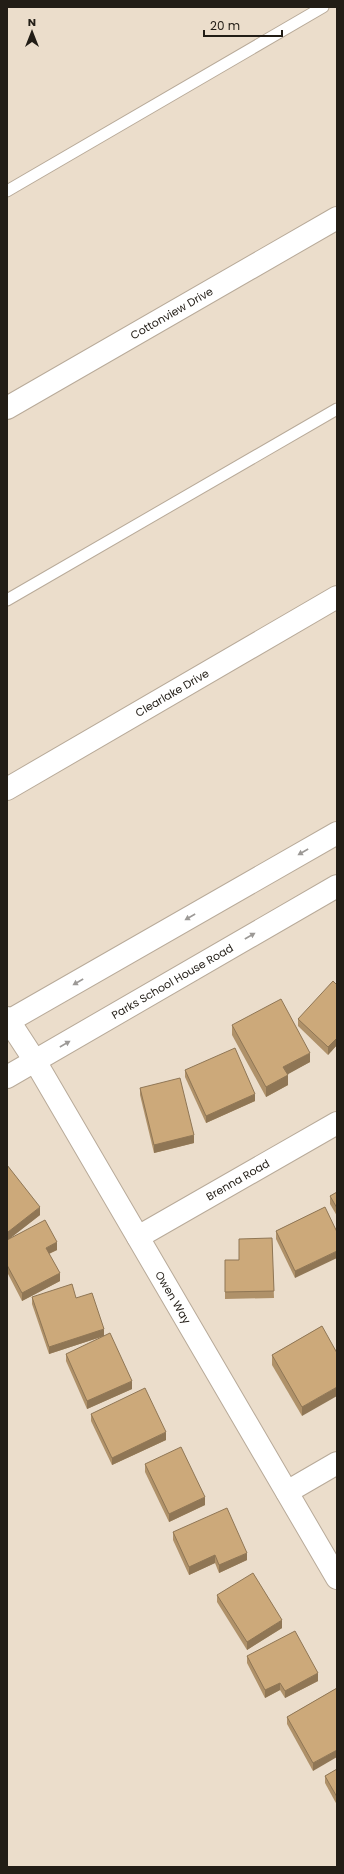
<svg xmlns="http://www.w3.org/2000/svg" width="344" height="1874" font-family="Poppins,sans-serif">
  <rect width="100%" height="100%" fill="#ebddcb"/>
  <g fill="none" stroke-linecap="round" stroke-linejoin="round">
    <defs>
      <g id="lane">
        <polyline points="7,191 323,7"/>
        <polyline points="7,600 337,409"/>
      </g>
      <g id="street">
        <path id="s1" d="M7,408L337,218"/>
        <path id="s2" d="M7,789L337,597"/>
        <path id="s3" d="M7,1018L35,1061L337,1578"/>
        <path id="s4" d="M138,1237L337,1123"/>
        <polyline points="287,1492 337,1463"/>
      </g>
      <g id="secondary">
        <polyline points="7,1022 337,833"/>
        <path id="s5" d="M7,1077L337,886"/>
      </g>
    </defs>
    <!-- lane casing -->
    <use href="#lane" stroke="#b8aa99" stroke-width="13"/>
    <!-- street casing -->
    <use href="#street" stroke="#b8aa99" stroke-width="24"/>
    <!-- secondary casing -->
    <use href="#secondary" stroke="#b8aa99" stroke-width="24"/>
    <!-- lane -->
    <use href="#lane" stroke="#fff" stroke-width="11"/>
    <!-- street -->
    <use href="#street" stroke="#fff" stroke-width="22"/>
    <!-- secondary -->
    <use href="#secondary" stroke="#fff" stroke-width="22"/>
  </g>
  <!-- wall -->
  <g fill="#af9169">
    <polygon points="337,985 337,1045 328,1055 298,1026 298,1019"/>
    <polygon points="232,1025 310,1062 287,1074 288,1085 266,1097 232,1035"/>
    <polygon points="185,1070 255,1101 206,1123 185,1077"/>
    <polygon points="140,1088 194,1143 154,1153 140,1095"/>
    <polygon points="7,1165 40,1215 9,1239 57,1250 49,1254 60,1281 22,1301 7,1272"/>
    <polygon points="337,1192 337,1216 330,1204 330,1196"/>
    <polygon points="325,1207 295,1278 276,1239 276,1231"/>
    <polygon points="272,1238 274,1298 225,1299 225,1260 239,1260"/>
    <polygon points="32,1297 76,1298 104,1336 49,1354 32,1304"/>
    <polygon points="322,1326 302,1416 272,1365 272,1355"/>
    <polygon points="66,1354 132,1389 87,1409 66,1361"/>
    <polygon points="91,1414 166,1440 112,1465 91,1421"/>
    <polygon points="145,1464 205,1505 169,1522 145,1472"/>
    <polygon points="173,1532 247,1560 219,1573 215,1563 189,1575 173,1540"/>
    <polygon points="217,1595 282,1628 247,1650 217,1602"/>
    <polygon points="247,1656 318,1681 285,1698 280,1690 265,1698 247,1663"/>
    <polygon points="337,1688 313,1771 287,1724 287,1717"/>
    <polygon points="337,1769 337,1805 325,1783 325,1776"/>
  </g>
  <!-- shaded-wall -->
  <g fill="#8f7655">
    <polygon points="337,1038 337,1045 328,1055 328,1047"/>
    <polygon points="310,1053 310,1062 283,1077 283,1067"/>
    <polygon points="288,1075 288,1085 266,1097 266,1087"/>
    <polygon points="255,1094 255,1101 206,1123 206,1116"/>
    <polygon points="194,1135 194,1143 154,1153 154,1145"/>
    <polygon points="40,1207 40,1215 8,1240 8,1232"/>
    <polygon points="57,1242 57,1250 46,1255 46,1248"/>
    <polygon points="337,1251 337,1258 295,1278 295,1271"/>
    <polygon points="60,1273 60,1281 22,1301 22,1293"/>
    <polygon points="104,1329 104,1336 49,1354 49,1347"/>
    <polygon points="132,1381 132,1389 87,1409 87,1401"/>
    <polygon points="337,1387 337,1396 302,1416 302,1407"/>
    <polygon points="166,1432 166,1440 112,1465 112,1458"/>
    <polygon points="205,1497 205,1505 169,1522 169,1514"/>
    <polygon points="247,1553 247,1560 219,1573 219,1565"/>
    <polygon points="215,1555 215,1563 189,1575 189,1567"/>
    <polygon points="282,1620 282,1628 247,1650 247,1642"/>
    <polygon points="318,1673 318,1681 285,1698 285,1691"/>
    <polygon points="280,1683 280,1690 265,1698 265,1690"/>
    <polygon points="337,1750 337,1757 313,1771 313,1763"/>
  </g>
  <!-- building -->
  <g fill="#cca97a" stroke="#8f7655">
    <polygon points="333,981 337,985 337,1038 328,1047 298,1019"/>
    <polygon points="281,999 310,1053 283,1067 288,1075 266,1087 232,1025"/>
    <polygon points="235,1048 255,1094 206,1116 185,1070"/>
    <polygon points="180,1078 194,1135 154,1145 140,1088"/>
    <polygon points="7,1165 40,1207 8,1232 7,1231"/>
    <polygon points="337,1192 337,1208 330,1196"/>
    <polygon points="325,1207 337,1232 337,1251 295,1271 276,1231"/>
    <polygon points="45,1220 57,1242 46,1248 60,1273 22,1293 7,1265 7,1240"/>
    <polygon points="272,1238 274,1291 225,1292 225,1260 239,1260 239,1239"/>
    <polygon points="72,1284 76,1298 92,1293 104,1329 49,1347 32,1297"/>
    <polygon points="322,1326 337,1353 337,1387 302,1407 272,1355"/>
    <polygon points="110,1333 132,1381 87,1401 66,1354"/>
    <polygon points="145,1388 166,1432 112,1458 91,1414"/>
    <polygon points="181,1447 205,1497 169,1514 145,1464"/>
    <polygon points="227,1508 247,1553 219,1565 215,1555 189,1567 173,1532"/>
    <polygon points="253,1573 282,1620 247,1642 217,1595"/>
    <polygon points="295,1631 318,1673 285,1691 280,1683 265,1690 247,1656"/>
    <polygon points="337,1688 337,1750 313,1763 287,1717"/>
    <polygon points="337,1769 337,1797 325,1776"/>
  </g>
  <!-- one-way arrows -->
  <defs><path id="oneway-solid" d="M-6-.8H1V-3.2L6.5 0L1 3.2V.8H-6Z"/></defs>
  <g fill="#9c9996">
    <use href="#oneway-solid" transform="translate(303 852) rotate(150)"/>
    <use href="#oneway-solid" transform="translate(190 917) rotate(150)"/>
    <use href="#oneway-solid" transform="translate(250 936) rotate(-30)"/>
    <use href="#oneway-solid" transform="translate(78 982) rotate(150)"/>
    <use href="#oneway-solid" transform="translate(65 1044) rotate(-30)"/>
  </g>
  <g text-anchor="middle" stroke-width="3" stroke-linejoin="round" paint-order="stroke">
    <!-- street labels -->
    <g font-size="11" fill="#221d16" stroke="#ebddcb">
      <text dy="4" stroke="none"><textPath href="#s1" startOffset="190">Cottonview Drive</textPath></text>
      <text dy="4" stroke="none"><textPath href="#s2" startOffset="191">Clearlake Drive</textPath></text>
      <text dy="4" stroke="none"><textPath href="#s5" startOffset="191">Parks School House Road</textPath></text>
      <text dy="4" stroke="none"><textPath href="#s4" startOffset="115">Brenna Road</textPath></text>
      <text dy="4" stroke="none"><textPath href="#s3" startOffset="325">Owen Way</textPath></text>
    </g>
  </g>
  <!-- border -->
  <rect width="344" height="1874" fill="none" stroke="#221d16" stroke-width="16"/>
  <!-- north arrow -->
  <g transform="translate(32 32)" stroke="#ebddcb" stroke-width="3" paint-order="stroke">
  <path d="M0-3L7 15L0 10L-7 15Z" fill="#221d16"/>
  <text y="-6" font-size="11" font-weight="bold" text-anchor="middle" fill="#221d16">N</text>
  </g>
  <!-- scale -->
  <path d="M204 30v6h78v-6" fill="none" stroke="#221d16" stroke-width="2"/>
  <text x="210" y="30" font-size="12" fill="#221d16" stroke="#ebddcb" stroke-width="3" paint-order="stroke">20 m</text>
</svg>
